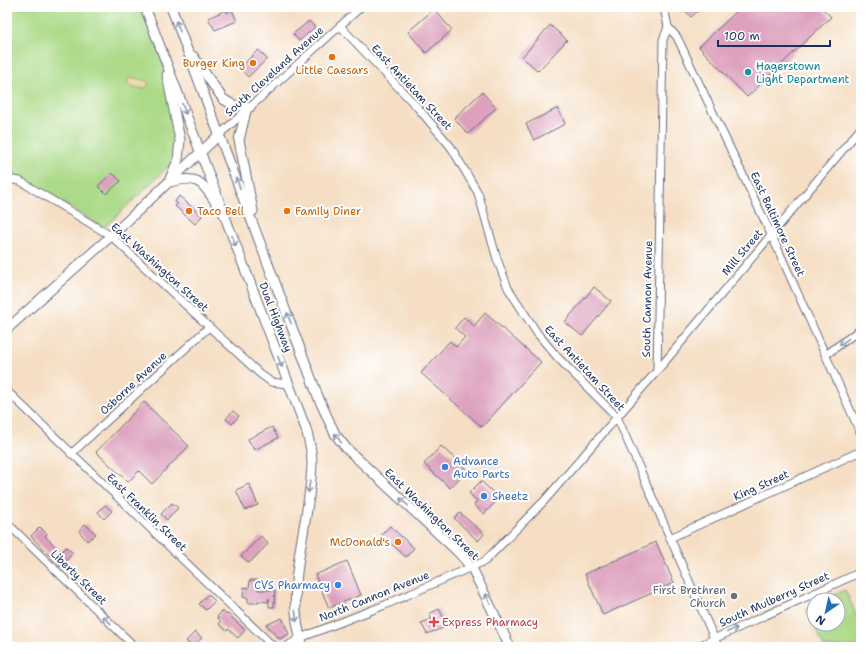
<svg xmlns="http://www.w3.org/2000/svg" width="868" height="654" font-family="'Shantell Sans',sans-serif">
  <rect width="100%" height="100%" fill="#fff"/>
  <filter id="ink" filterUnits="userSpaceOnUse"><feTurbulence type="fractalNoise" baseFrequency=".025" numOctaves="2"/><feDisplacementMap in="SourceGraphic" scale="8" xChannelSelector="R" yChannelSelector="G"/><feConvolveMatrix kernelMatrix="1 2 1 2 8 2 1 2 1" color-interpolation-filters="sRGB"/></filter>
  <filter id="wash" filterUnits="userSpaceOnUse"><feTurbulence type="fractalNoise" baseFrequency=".012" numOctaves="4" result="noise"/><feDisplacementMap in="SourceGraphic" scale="16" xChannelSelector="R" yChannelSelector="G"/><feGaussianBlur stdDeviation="0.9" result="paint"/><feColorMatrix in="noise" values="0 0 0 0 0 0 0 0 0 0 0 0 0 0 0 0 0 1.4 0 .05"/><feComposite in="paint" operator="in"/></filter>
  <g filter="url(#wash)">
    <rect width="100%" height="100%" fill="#f5dec3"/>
    <!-- green -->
    <g fill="#acda88" stroke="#648473">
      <polygon points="7,7 147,7 179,118 177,158 104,228 7,169"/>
      <polygon points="845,590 861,625 861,647 824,647 806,609 814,605 814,624 838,624 838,600 824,600"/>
    </g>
    <!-- sand -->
    <polygon fill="#eeda9e" stroke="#84847e" points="130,77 147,81 149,84 145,88 131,88 127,81"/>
    <g id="blocks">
      <!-- building -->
      <g fill="#dda1be">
        <polygon points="682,7 702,7 691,17"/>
        <polygon points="741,7 821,7 831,17 747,97 699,47"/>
        <polygon points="434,9 452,30 426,53 408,32"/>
        <polygon points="226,10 227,13 232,10 237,21 215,30 208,18"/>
        <polygon points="309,21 315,27 299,41 293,34"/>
        <polygon points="550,25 567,40 538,71 522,57"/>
        <polygon points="258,50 267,59 248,77 240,68"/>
        <polygon points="482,92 496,108 468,134 454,118"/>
        <polygon points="558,108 565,124 534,140 526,124"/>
        <polygon points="112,173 121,181 106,194 98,186"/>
        <polygon points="179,196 202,216 195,224 175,206 178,204 175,202"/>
        <polygon points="594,287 611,301 582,336 565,322"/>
        <polygon points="485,313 541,362 482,427 421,373 450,341 456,347 465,337 455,328 464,317 474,326"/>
        <polygon points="144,402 189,446 152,484 139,471 128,482 96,452"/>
        <polygon points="233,411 239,416 232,424 226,419"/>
        <polygon points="272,427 278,438 254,450 248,439"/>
        <polygon points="441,446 467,470 450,488 424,464"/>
        <polygon points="481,481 499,498 484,514 474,505 477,501 469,493"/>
        <polygon points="249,484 258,505 245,510 236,490"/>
        <polygon points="172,503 178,508 167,520 161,514"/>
        <polygon points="105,505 112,511 104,519 98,512"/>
        <polygon points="460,513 484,534 478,541 454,518"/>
        <polygon points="85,524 96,534 87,541 79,531"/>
        <polygon points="390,526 414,548 406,557 381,535"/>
        <polygon points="40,527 47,534 45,536 61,552 66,547 73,553 60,567 31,536"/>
        <polygon points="261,536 268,544 249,563 241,556"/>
        <polygon points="656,542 674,583 603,615 585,574"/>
        <polygon points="347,561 361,595 329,608 315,575"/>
        <polygon points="250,580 258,580 258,590 275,590 274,607 269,607 269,598 268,602 258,601 257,603 248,603 248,598 243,597 244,587 249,588"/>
        <polygon points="208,594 215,601 206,610 199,604"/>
        <polygon points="439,609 448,626 427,634 421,623 432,619 429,614"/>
        <polygon points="222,611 227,615 228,614 245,630 238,638 228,629 227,631 219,624 221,622 217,617"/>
        <polygon points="282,618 289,634 280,639 266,625"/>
        <polygon points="195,632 202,638 192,647 186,641"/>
      </g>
    </g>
  </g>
  <g filter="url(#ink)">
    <use href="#blocks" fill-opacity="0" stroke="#676c81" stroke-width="1"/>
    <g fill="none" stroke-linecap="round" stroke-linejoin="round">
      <defs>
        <g id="minor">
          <polyline points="341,27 418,108 451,147 478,193 497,259 508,288 537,333 558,358 617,417 718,647"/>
          <polyline points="668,27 677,37 771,234 861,434"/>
          <polyline points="219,135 361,7"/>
          <polyline points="7,179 20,181 111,236 259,373 271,382 288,384"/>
          <polyline points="827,354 861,329"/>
          <polyline points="657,371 861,128"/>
          <polyline points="7,391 274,647"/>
          <polyline points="71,454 209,327"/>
          <polyline points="7,523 135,647"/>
          <polyline points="670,538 861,451"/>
          <polyline points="286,647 300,638 385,605 485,561 545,500 657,371 663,40 668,27 664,7"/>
          <polyline points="696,647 861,572"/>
        </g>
        <g id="major">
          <path d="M145,7L306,429C309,440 312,451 312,462C311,525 282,585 303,647"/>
          <polyline points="171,7 319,399 335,434 347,449 458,552 472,568 510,647"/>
          <polyline points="193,56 223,99 233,105 250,107"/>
          <polyline points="167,75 180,140 178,160 170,179"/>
          <polyline points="246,111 239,140 253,211"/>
          <path d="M170,182C197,175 202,181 216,203"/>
          <polyline points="7,329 111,236 219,135"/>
        </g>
      </defs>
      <!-- minor casing -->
      <use href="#minor" stroke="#676c81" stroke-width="9"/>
      <!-- major casing -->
      <use href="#major" stroke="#676c81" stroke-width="11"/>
      <!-- minor -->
      <use href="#minor" stroke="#fff" stroke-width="7"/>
      <!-- major -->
      <use href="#major" stroke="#fff" stroke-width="9"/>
    </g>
    <!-- one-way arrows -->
    <defs><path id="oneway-shaft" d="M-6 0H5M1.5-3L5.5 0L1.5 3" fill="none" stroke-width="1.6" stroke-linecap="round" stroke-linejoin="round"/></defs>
    <g stroke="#8d97ae">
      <use href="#oneway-shaft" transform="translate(178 26) rotate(-111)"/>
      <use href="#oneway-shaft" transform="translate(184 109) rotate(69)"/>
      <use href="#oneway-shaft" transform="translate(238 183) rotate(-111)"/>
      <use href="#oneway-shaft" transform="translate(234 241) rotate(69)"/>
      <use href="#oneway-shaft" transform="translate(289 318) rotate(-110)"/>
      <use href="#oneway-shaft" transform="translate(844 342) rotate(144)"/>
      <use href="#oneway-shaft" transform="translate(280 362) rotate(69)"/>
      <use href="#oneway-shaft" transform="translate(338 438) rotate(-126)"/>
      <use href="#oneway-shaft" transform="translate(309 487) rotate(99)"/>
      <use href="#oneway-shaft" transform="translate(404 502) rotate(-138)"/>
      <use href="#oneway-shaft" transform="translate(488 599) rotate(-115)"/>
      <use href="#oneway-shaft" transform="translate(296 616) rotate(83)"/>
      <use href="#oneway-shaft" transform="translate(107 620) rotate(-136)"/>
      <use href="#oneway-shaft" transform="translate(732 630) rotate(-25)"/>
    </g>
  </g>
  <!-- markers -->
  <g fill="#e8710a" stroke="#fff" stroke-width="1.5">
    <circle cx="332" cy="57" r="4"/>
    <circle cx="253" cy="63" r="4"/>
    <circle cx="189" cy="211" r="4"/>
    <circle cx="287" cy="211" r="4"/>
    <circle cx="398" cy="542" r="4"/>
  </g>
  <circle fill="#0f9aa8" stroke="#fff" stroke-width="1.5" cx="748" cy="72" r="4"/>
  <g fill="#3f7fe0" stroke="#fff" stroke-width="1.5">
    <circle cx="445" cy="467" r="4"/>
    <circle cx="484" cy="496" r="4"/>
    <circle cx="338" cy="585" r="4"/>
  </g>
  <circle fill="#6b7280" stroke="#fff" stroke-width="1.5" cx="734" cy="596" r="4"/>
  <path fill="#e0444e" stroke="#fff" stroke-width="1.5" d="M432 616h4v4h4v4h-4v4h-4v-4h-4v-4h4z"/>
  <g text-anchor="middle" stroke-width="4" stroke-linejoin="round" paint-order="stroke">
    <!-- food labels -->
    <g font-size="11" fill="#c56008" stroke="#fff" text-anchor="end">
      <text x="245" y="67">Burger King</text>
      <text x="332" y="74" text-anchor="middle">Little Caesars</text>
      <text x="197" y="215" text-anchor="start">Taco Bell</text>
      <text x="295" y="215" text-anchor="start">Family Diner</text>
      <text x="390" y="546">McDonald's</text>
    </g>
    <!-- culture labels -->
    <g font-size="11" fill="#0d838f" stroke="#fff" text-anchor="start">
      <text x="756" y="70">Hagerstown<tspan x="756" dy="13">Light Department</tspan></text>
    </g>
    <!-- street labels -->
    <g font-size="11" fill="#1b2f5e" stroke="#fff">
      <text transform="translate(274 71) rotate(-42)" y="4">South Cleveland Avenue</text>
      <text transform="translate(412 87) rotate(47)" y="4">East Antietam Street</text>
      <text transform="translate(778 224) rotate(65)" y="4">East Baltimore Street</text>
      <text transform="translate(742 252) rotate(-50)" y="4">Mill Street</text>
      <text transform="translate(160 267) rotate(42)" y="4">East Washington Street</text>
      <text transform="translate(647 299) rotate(-89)" y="4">South Cannon Avenue</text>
      <text transform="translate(276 317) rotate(69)" y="4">Dual Highway</text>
      <text transform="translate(585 368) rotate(47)" y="4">East Antietam Street</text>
      <text transform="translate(133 383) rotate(-43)" y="4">Osborne Avenue</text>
      <text transform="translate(761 485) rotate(-24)" y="4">King Street</text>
      <text transform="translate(147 512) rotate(44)" y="4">East Franklin Street</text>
      <text transform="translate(432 514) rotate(44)" y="4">East Washington Street</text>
      <text transform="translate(79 577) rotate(44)" y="4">Liberty Street</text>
      <text transform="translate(374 596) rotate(-22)" y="4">North Cannon Avenue</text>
      <text transform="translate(774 599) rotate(-24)" y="4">South Mulberry Street</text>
    </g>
    <!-- shop labels -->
    <g font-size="11" fill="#366cbe" stroke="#fff" text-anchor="start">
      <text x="453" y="465">Advance<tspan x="453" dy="13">Auto Parts</tspan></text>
      <text x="492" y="500">Sheetz</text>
      <text x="330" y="589" text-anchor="end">CVS Pharmacy</text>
    </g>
    <!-- worship labels -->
    <g font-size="11" fill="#5b616d" stroke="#fff" text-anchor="end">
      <text x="726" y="594">First Brethren<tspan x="726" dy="13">Church</tspan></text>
    </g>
    <!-- health labels -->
    <g font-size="11" fill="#be3a42" stroke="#fff" text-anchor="start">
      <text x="442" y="626">Express Pharmacy</text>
    </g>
  </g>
  <!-- margin -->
  <rect width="868" height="654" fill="none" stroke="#fff" stroke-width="24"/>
  <!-- north arrow -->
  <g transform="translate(826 612) rotate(214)"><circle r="19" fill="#ffffff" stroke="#a4acbf"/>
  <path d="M0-3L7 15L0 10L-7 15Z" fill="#1f6fb2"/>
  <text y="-6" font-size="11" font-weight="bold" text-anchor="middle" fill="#1b2f5e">N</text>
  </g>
  <!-- scale -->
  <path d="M718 40v6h112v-6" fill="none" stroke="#1b2f5e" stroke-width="2"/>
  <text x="724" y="40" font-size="12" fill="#1b2f5e" stroke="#ffffff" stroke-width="3" paint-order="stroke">100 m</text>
</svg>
